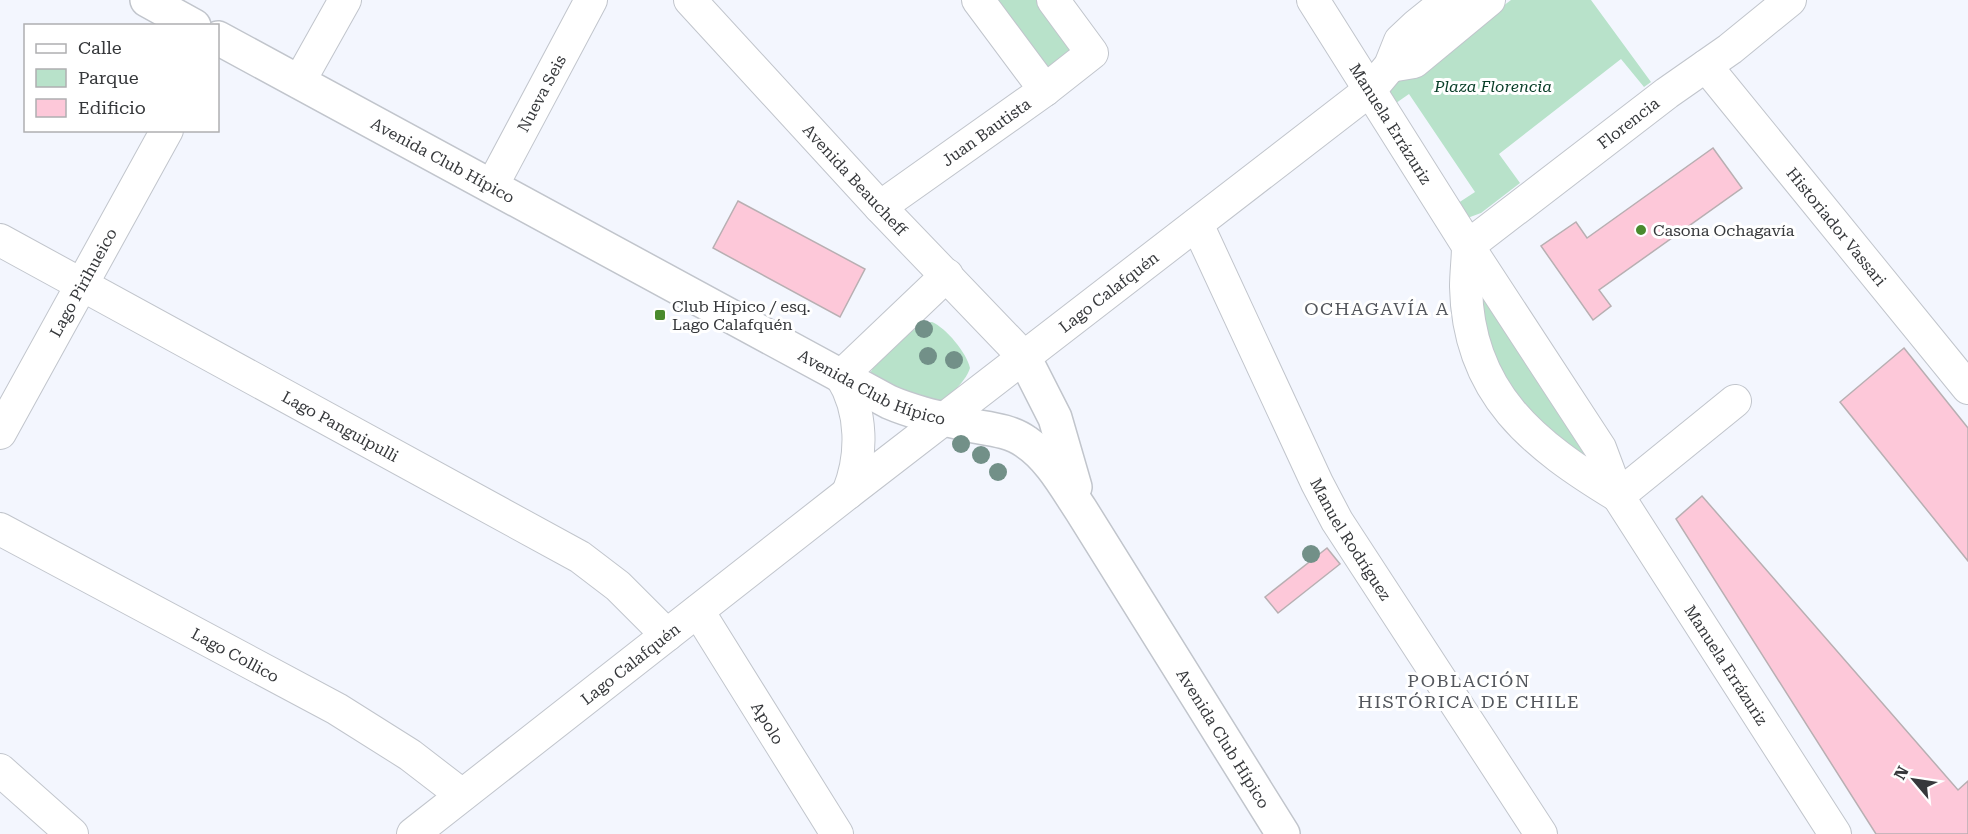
<svg xmlns="http://www.w3.org/2000/svg" width="1968" height="834" font-family="'Roboto Serif',serif">
  <rect width="100%" height="100%" fill="#f3f6fe"/>
  <!-- green -->
  <g fill="#b8e2ca">
    <polygon points="990,0 1038,0 1079,57 1048,80"/>
    <polygon points="1511,0 1591,0 1651,82 1644,87 1621,59 1499,154 1520,183 1481,213 1462,220 1452,207 1475,192 1409,94 1386,110 1390,79 1421,68"/>
    <polygon points="1479,283 1591,465 1549,438 1490,359"/>
    <path d="M932,322C946,328 967,353 970,368C965,384 945,400 930,407L869,375L873,368C887,355 913,323 932,322Z"/>
  </g>
  <!-- building -->
  <g fill="#fdc8d9" stroke="#b8afb2" stroke-width="1.5">
    <polygon points="1713,148 1742,188 1599,290 1611,306 1593,320 1541,246 1576,222 1587,238"/>
    <polygon points="738,201 865,269 840,317 713,248"/>
    <polygon points="1904,348 1968,428 1968,561 1840,402"/>
    <polygon points="1702,496 1958,790 1968,781 1968,834 1876,834 1676,519"/>
    <polygon points="1327,548 1340,564 1278,613 1265,597"/>
  </g>
  <g fill="none" stroke-linecap="round" stroke-linejoin="round">
    <defs>
      <g id="minor">
        <path id="s1" d="M690,0L880,207L1024,357"/>
        <polyline points="978,0 1045,90"/>
        <path id="s2" d="M1313,0L1468,246L1600,448L1618,496L1835,834"/>
        <polyline points="1390,66 1414,62 1489,0"/>
        <path id="s3" d="M1706,66L1968,388"/>
        <polyline points="299,82 345,0"/>
        <path id="s4" d="M492,186L591,0"/>
        <path id="s5" d="M880,207L1045,90L1092,53L1053,0"/>
        <path id="s6" d="M1197,224L1317,483L1337,521L1541,834"/>
        <path id="s7" d="M0,240L580,557L618,586L667,635"/>
        <path id="s8" d="M1468,246L1667,93L1730,49L1790,0"/>
        <path d="M1468,246C1468,259 1466,273 1466,287C1468,394 1534,445 1618,496"/>
        <path id="s9" d="M0,433L167,130"/>
        <path d="M848,493C863,456 863,411 841,376L947,275"/>
        <polyline points="1618,496 1735,401"/>
        <path id="s10" d="M0,529L337,709L410,755L462,795"/>
        <path id="s11" d="M698,611L837,834"/>
        <polyline points="0,770 72,834"/>
        <path id="s12" d="M413,834L848,493L1370,90L1390,66L1400,41L1417,25L1448,0"/>
      </g>
      <g id="major">
        <polyline points="147,0 194,26"/>
        <path id="s13" d="M218,38L889,402C917,414 945,419 974,426C991,429 1011,431 1026,442C1050,458 1065,486 1081,510L1283,834"/>
        <polyline points="1024,357 1055,418 1075,487"/>
      </g>
    </defs>
    <!-- minor casing -->
    <use href="#minor" stroke="#c1c5cc" stroke-width="34"/>
    <!-- major casing -->
    <use href="#major" stroke="#c1c5cc" stroke-width="36"/>
    <!-- minor -->
    <use href="#minor" stroke="#fff" stroke-width="32"/>
    <!-- major -->
    <use href="#major" stroke="#fff" stroke-width="33"/>
  </g>
  <!-- trees -->
  <g fill="#729088">
    <circle cx="924" cy="329" r="9"/>
    <circle cx="928" cy="356" r="9"/>
    <circle cx="954" cy="360" r="9"/>
    <circle cx="961" cy="444" r="9"/>
    <circle cx="981" cy="455" r="9"/>
    <circle cx="998" cy="472" r="9"/>
    <circle cx="1311" cy="554" r="9"/>
  </g>
  <!-- markers -->
  <g fill="#498a2d" stroke="#fff" stroke-width="2">
    <circle cx="1641" cy="230" r="6"/>
    <rect x="654" y="309" width="12" height="12" rx="3"/>
  </g>
  <g text-anchor="middle" stroke-width="6" stroke-linejoin="round" paint-order="stroke">
    <!-- park labels -->
    <g font-size="16" font-style="italic" fill="#083d27" stroke="#fff">
      <text x="1493" y="92">Plaza Florencia</text>
    </g>
    <!-- street labels -->
    <g font-size="16" fill="#36383b" stroke="#fff">
      <text dy="6" stroke="none"><textPath href="#s4" startOffset="105">Nueva Seis</textPath></text>
      <text dy="6" stroke="none"><textPath href="#s8" startOffset="202">Florencia</textPath></text>
      <text dy="6" stroke="none"><textPath href="#s2" startOffset="146">Manuela Errázuriz</textPath></text>
      <text dy="6" stroke="none"><textPath href="#s5" startOffset="130">Juan Bautista</textPath></text>
      <text dy="6" stroke="none"><textPath href="#s13" startOffset="256">Avenida Club Hípico</textPath></text>
      <text dy="6" stroke="none"><textPath href="#s1" startOffset="244">Avenida Beaucheff</textPath></text>
      <text dy="6" stroke="none"><textPath href="#s3" startOffset="207">Historiador Vassari</textPath></text>
      <text dy="6" stroke="none"><textPath href="#s9" startOffset="172">Lago Pirihueico</textPath></text>
      <text dy="6" stroke="none"><textPath href="#s12" startOffset="882">Lago Calafquén</textPath></text>
      <text dy="6" stroke="none"><textPath href="#s13" startOffset="742">Avenida Club Hípico</textPath></text>
      <text dy="6" stroke="none"><textPath href="#s7" startOffset="388">Lago Panguipulli</textPath></text>
      <text dy="6" stroke="none"><textPath href="#s6" startOffset="351">Manuel Rodríguez</textPath></text>
      <text dy="6" stroke="none"><textPath href="#s10" startOffset="267">Lago Collico</textPath></text>
      <text dy="6" stroke="none"><textPath href="#s12" startOffset="276">Lago Calafquén</textPath></text>
      <text dy="6" stroke="none"><textPath href="#s2" startOffset="784">Manuela Errázuriz</textPath></text>
      <text dy="6" stroke="none"><textPath href="#s11" startOffset="132">Apolo</textPath></text>
      <text dy="6" stroke="none"><textPath href="#s13" startOffset="1264">Avenida Club Hípico</textPath></text>
    </g>
    <!-- poi labels -->
    <g font-size="16" fill="#36383b" stroke="#fff" text-anchor="start">
      <text x="1653" y="236">Casona Ochagavía</text>
      <text x="672" y="312">Club Hípico / esq.<tspan x="672" dy="18">Lago Calafquén</tspan></text>
    </g>
    <!-- neighbourhood labels -->
    <g font-size="18" letter-spacing="1.5" fill="#53565c" stroke="#fff">
      <text x="1377" y="315">OCHAGAVÍA A</text>
      <text x="1469" y="687">POBLACIÓN<tspan x="1469" dy="21">HISTÓRICA DE CHILE</tspan></text>
    </g>
  </g>
  <!-- legend -->
  <rect x="24" y="24" width="195" height="108" fill="#ffffff" stroke="#afafb1" stroke-width="1.5"/>
  <rect x="36" y="44" width="30" height="9" fill="#ffffff" stroke="#afafb1" stroke-width="1.5"/>
  <text x="78" y="54" font-size="18" fill="#36383b">Calle</text>
  <rect x="36" y="69" width="30" height="18" fill="#b8e2ca" stroke="#afafb1" stroke-width="1.5"/>
  <text x="78" y="84" font-size="18" fill="#36383b">Parque</text>
  <rect x="36" y="99" width="30" height="18" fill="#fdc8d9" stroke="#afafb1" stroke-width="1.5"/>
  <text x="78" y="114" font-size="18" fill="#36383b">Edificio</text>
  <!-- north arrow -->
  <g transform="translate(1914 780) rotate(299)" stroke="#ffffff" stroke-width="4.5" paint-order="stroke">
  <path d="M0-4.5L10 22L0 15L-10 22Z" fill="#36383b"/>
  <text y="-9" font-size="16" font-weight="bold" text-anchor="middle" fill="#36383b">N</text>
  </g>
</svg>
